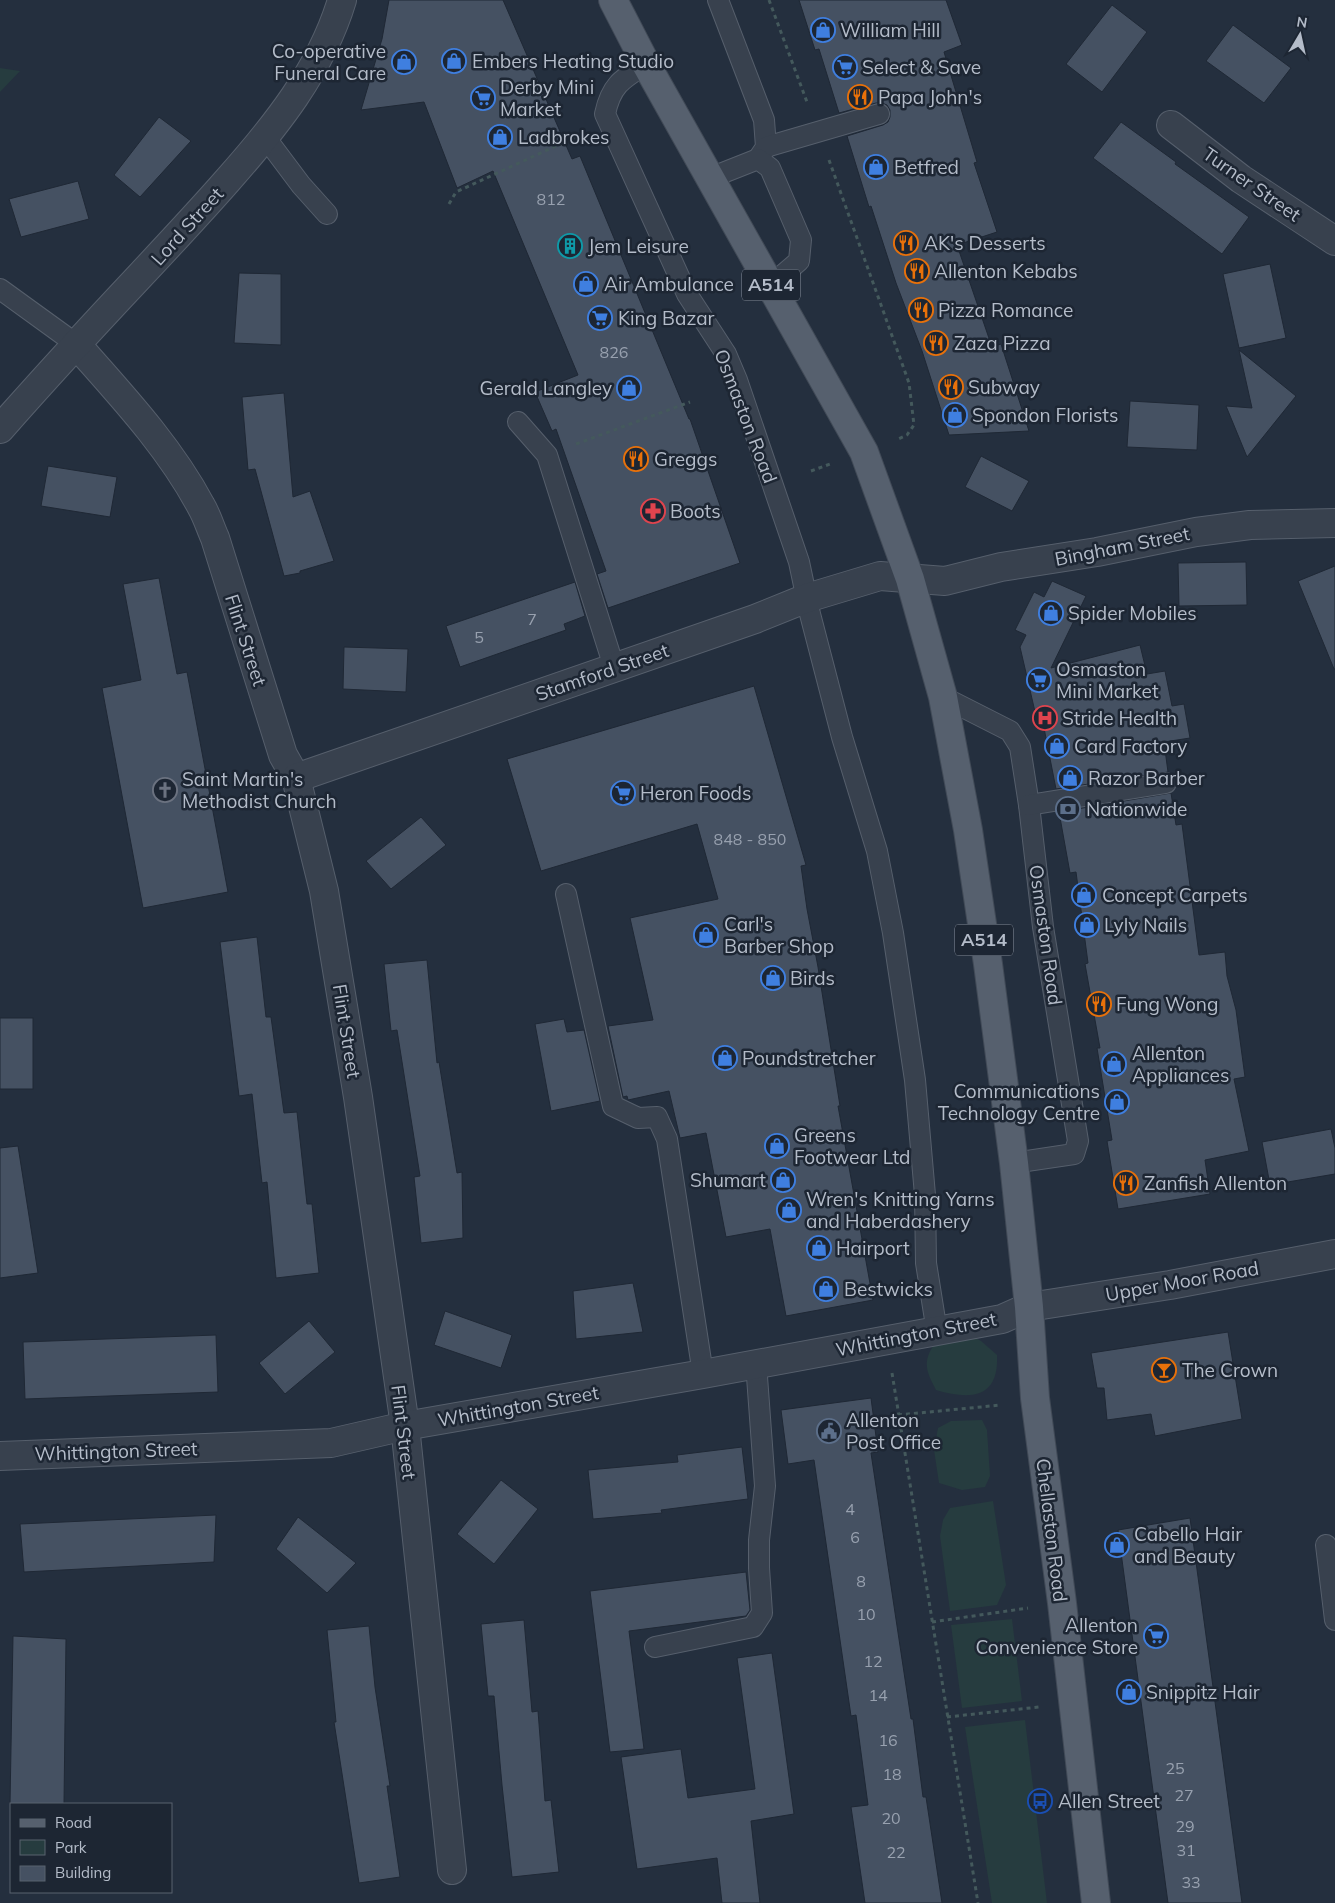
<svg xmlns="http://www.w3.org/2000/svg" width="1335" height="1903" font-family="Mulish,sans-serif">
  <rect width="100%" height="100%" fill="#242f3e"/>
  <!-- green -->
  <g fill="#263c3f">
    <polygon points="0,68 20,71 0,92"/>
    <path d="M970,1335L981,1341L997,1355C999,1399 970,1400 936,1390C926,1371 922,1362 935,1343Z"/>
    <polygon points="982,1420 987,1430 990,1476 985,1487 962,1490 939,1483 934,1450 938,1428 951,1421"/>
    <polygon points="993,1501 1006,1585 997,1605 950,1611 940,1536 943,1520 950,1508"/>
    <polygon points="1012,1619 1022,1701 962,1708 951,1625"/>
    <polygon points="1025,1720 1047,1903 992,1903 965,1727"/>
  </g>
  <!-- building -->
  <g fill="#455162" stroke="#1f2835">
    <polygon points="389,0 503,0 572,159 580,156 689,419 690,419 740,563 608,608 597,574 606,571 556,429 552,431 535,392 578,375 493,171 457,188 424,102 361,110 382,39"/>
    <polygon points="799,0 946,0 962,45 944,52 977,162 974,163 997,232 957,245 992,347 1001,344 1029,431 949,435 922,351 896,283 871,206 869,207 847,136 883,125 888,122 890,117 890,110 887,105 882,103 876,103 839,113 819,49 815,50"/>
    <polygon points="1112,5 1147,32 1102,92 1066,64"/>
    <polygon points="1233,25 1291,68 1264,103 1206,61"/>
    <polygon points="159,117 191,141 140,197 114,175"/>
    <polygon points="1121,122 1176,162 1175,164 1249,217 1222,254 1093,158"/>
    <polygon points="78,181 89,219 21,237 9,199"/>
    <polygon points="1270,264 1286,338 1239,348 1223,274"/>
    <polygon points="239,273 281,274 281,345 234,343"/>
    <polygon points="1239,350 1296,396 1247,457 1226,406 1252,408"/>
    <polygon points="284,393 293,497 310,491 334,561 300,571 300,573 284,576 255,469 248,470 242,397"/>
    <polygon points="1130,401 1199,405 1197,450 1127,447"/>
    <polygon points="981,456 1029,481 1012,511 965,487"/>
    <polygon points="48,466 117,477 110,517 41,506"/>
    <polygon points="1246,562 1247,605 1179,606 1178,563"/>
    <polygon points="1335,566 1335,669 1334,669 1298,581"/>
    <polygon points="159,578 177,674 187,672 228,892 143,908 102,688 141,680 123,584"/>
    <polygon points="1052,581 1086,596 1051,668 1140,645 1147,674 1165,671 1172,706 1184,704 1190,738 1164,742 1168,772 1056,789 1044,728 1039,729 1020,647 1026,635 1015,630 1034,592 1044,597"/>
    <polygon points="575,582 585,616 564,624 566,630 460,667 446,626"/>
    <polygon points="344,647 408,649 406,692 343,689"/>
    <polygon points="754,686 806,865 801,866 807,909 818,967 840,1106 838,1106 873,1300 786,1316 770,1229 726,1237 706,1133 680,1138 669,1091 628,1100 627,1096 623,1097 608,1026 653,1020 630,918 718,899 697,824 541,871 507,759"/>
    <polygon points="1171,793 1176,825 1182,824 1199,955 1225,952 1227,976 1236,1010 1245,1077 1234,1079 1249,1151 1205,1160 1210,1194 1118,1209 1107,1141 1112,1140 1097,1048 1100,1048 1085,964 1088,963 1076,872 1070,873 1059,812"/>
    <polygon points="421,817 446,845 391,889 366,861"/>
    <polygon points="257,937 266,1017 271,1017 284,1113 297,1112 307,1204 312,1204 319,1273 276,1278 267,1182 262,1183 252,1094 239,1096 220,942"/>
    <polygon points="427,960 437,1063 439,1062 457,1173 462,1172 463,1238 421,1243 414,1177 420,1176 397,1030 391,1031 384,964"/>
    <rect x="0" y="1018" width="33" height="71"/>
    <polygon points="564,1019 567,1032 584,1030 600,1101 551,1111 535,1024"/>
    <polygon points="1331,1129 1335,1148 1335,1174 1270,1185 1262,1142"/>
    <polygon points="18,1146 38,1273 0,1278 0,1148"/>
    <polygon points="633,1283 643,1332 576,1339 573,1291"/>
    <polygon points="445,1311 512,1335 501,1368 434,1345"/>
    <polygon points="309,1321 335,1352 285,1394 259,1363"/>
    <polygon points="1228,1332 1242,1419 1155,1436 1151,1414 1107,1420 1104,1388 1097,1388 1091,1353"/>
    <polygon points="216,1335 218,1392 25,1399 23,1342"/>
    <polygon points="871,1398 878,1452 871,1453 911,1719 913,1719 923,1797 926,1797 942,1903 865,1903 851,1807 868,1805 856,1715 851,1716 814,1460 788,1464 781,1410"/>
    <polygon points="742,1447 748,1499 661,1510 662,1513 593,1519 588,1470 678,1462 677,1455"/>
    <polygon points="501,1480 538,1509 494,1564 457,1534"/>
    <polygon points="216,1515 214,1562 24,1572 20,1524"/>
    <polygon points="298,1517 356,1563 327,1593 276,1549"/>
    <polygon points="1190,1518 1211,1672 1242,1903 1168,1903 1118,1530"/>
    <polygon points="746,1572 750,1610 746,1616 629,1631 644,1749 610,1752 590,1591"/>
    <polygon points="524,1620 532,1712 538,1711 545,1801 551,1800 559,1872 512,1877 502,1785 494,1696 488,1696 481,1624"/>
    <polygon points="369,1626 375,1687 390,1786 387,1786 400,1877 359,1883 334,1722 336,1722 327,1630"/>
    <polygon points="13,1636 66,1639 64,1804 10,1804"/>
    <polygon points="772,1653 794,1814 751,1821 760,1903 722,1903 717,1858 637,1869 621,1757 681,1749 688,1798 755,1789 737,1658"/>
  </g>
  <g fill="none" stroke-linecap="round" stroke-linejoin="round">
    <defs>
      <g id="service">
        <polyline points="718,0 764,120 766,147 758,159"/>
        <path d="M646,64C622,79 611,85 605,114L687,294L726,354L737,380L799,562L810,614L842,737L877,851L893,933L915,1080L925,1195L926,1263L937,1332"/>
        <polyline points="265,137 301,185 327,214"/>
        <polyline points="766,147 879,114"/>
        <polyline points="710,178 758,159 770,168 801,240 799,261 771,285"/>
        <polyline points="0,289 76,344"/>
        <polyline points="518,422 547,455 614,667"/>
        <polyline points="943,697 1010,731 1020,747 1029,805 1043,927 1078,1141 1074,1154 1014,1163"/>
        <polyline points="1029,805 1166,783"/>
        <polyline points="566,894 613,1106 638,1118 657,1117 667,1139 703,1374"/>
        <polyline points="1326,1545 1335,1620"/>
        <polyline points="655,1647 753,1627 762,1613 759,1568 759,1540 765,1486 756,1363"/>
      </g>
      <g id="minor">
        <polyline points="1171,125 1241,179 1335,241"/>
        <path d="M76,344C121,395 169,446 201,506C207,516 210,527 215,538L283,755L296,778L324,891L358,1097L405,1426L452,1870"/>
        <path d="M0,429C45,378 91,328 138,278C168,246 198,214 227,181C275,127 321,70 342,0"/>
        <polyline points="296,778 755,619 807,598 880,576 945,581 1001,567 1097,552 1196,532 1250,525 1335,523"/>
        <polyline points="0,1456 331,1443 405,1426 703,1374 1002,1319 1029,1307"/>
      </g>
      <polyline id="tertiary" points="1029,1307 1170,1285 1335,1254"/>
      <polyline id="primary" points="613,0 646,64 864,452 910,579 943,697 968,830 988,964 1014,1163 1029,1307 1035,1398 1062,1603 1096,1903"/>
    </defs>
    <!-- service casing -->
    <use href="#service" stroke="#565f6c" stroke-width="22"/>
    <!-- minor casing -->
    <use href="#minor" stroke="#565f6c" stroke-width="30"/>
    <!-- tertiary casing -->
    <use href="#tertiary" stroke="#565f6c" stroke-width="30"/>
    <!-- primary casing -->
    <use href="#primary" stroke="#414a57" stroke-width="30"/>
    <!-- path -->
    <g stroke="#44595c" stroke-width="3" stroke-dasharray="4 4" stroke-linecap="butt">
      <polyline points="769,0 807,102"/>
      <polyline points="829,160 909,383 914,425 907,435 896,440"/>
      <polyline points="449,204 456,192 582,134"/>
      <polyline points="576,444 690,402"/>
      <polyline points="811,471 830,464"/>
      <polyline points="892,1373 978,1903"/>
      <polyline points="898,1415 1001,1405"/>
      <polyline points="932,1622 1028,1608"/>
      <polyline points="947,1717 1039,1707"/>
    </g>
    <!-- service -->
    <use href="#service" stroke="#38414e" stroke-width="20"/>
    <!-- minor -->
    <use href="#minor" stroke="#38414e" stroke-width="28"/>
    <!-- tertiary -->
    <use href="#tertiary" stroke="#38414e" stroke-width="28"/>
    <!-- primary -->
    <use href="#primary" stroke="#56606e" stroke-width="28"/>
  </g>
  <!-- icons -->
  <defs>
    <symbol id="shop-ring" viewBox="-11 -11 22 22"><circle r="9.5" fill="#1d2633" stroke="#3f7fe0" stroke-width="1.5"/><path d="M-5-2.5h2.3a2.7 3.5 0 0 1 5.4 0H5L5.5 6h-11ZM-1.5-2.5h3a1.5 2.3 0 0 0-3 0Z" fill="#3f7fe0"/></symbol>
    <symbol id="supermarket-ring" viewBox="-11 -11 22 22"><circle r="9.5" fill="#1d2633" stroke="#3f7fe0" stroke-width="1.5"/><path d="M-6-5.5h2.5l.6 2H6L4.5 2H-2.5L-4.4-4H-6ZM-1.5 3.2a1.3 1.3 0 1 0 .1 0ZM3 3.2a1.3 1.3 0 1 0 .1 0Z" fill="#3f7fe0"/></symbol>
    <symbol id="restaurant-ring" viewBox="-11 -11 22 22"><circle r="9.5" fill="#1d2633" stroke="#e8710a" stroke-width="1.5"/><path d="M-5-6h1v4h1v-4h1v4h1v-4h1v5L-1.5 .5V6h-2V.5L-5-1ZM5-6V6H3V1.5H1.5Q1.5-4 5-6Z" fill="#e8710a"/></symbol>
    <symbol id="building-ring" viewBox="-11 -11 22 22"><circle r="9.5" fill="#1d2633" stroke="#0f9aa8" stroke-width="1.5"/><path d="M-4-6H4V6H1V3H-1V6H-4ZM-2.5-4.3h1.7v1.8h-1.7ZM.8-4.3h1.7v1.8H.8ZM-2.5-1h1.7V.8h-1.7ZM.8-1h1.7V.8H.8Z" fill="#0f9aa8"/></symbol>
    <symbol id="pharmacy-ring" viewBox="-11 -11 22 22"><circle r="9.5" fill="#1d2633" stroke="#e0444e" stroke-width="1.5"/><path d="M-2-6h4v4h4v4h-4v4h-4v-4h-4v-4h4Z" fill="#e0444e"/></symbol>
    <symbol id="hospital-ring" viewBox="-11 -11 22 22"><circle r="9.5" fill="#1d2633" stroke="#e0444e" stroke-width="1.5"/><path d="M-5-5h3v3.5h4V-5h3V5h-3V1.5h-4V5h-3Z" fill="#e0444e"/></symbol>
    <symbol id="church-ring" viewBox="-11 -11 22 22"><circle r="9.5" fill="#1d2633" stroke="#6b7280" stroke-width="1.5"/><path d="M-1.2-6h2.4v3.5h3.3v2.4h-3.3V6h-2.4V-.1h-3.3v-2.4h3.3Z" fill="#6b7280"/></symbol>
    <symbol id="bank-ring" viewBox="-11 -11 22 22"><circle r="9.5" fill="#1d2633" stroke="#5c6f8a" stroke-width="1.5"/><path d="M-6-4H6V4H-6ZM0-2.3a2.3 2.3 0 1 0 0 4.6a2.3 2.3 0 1 0 0-4.6Z" fill="#5c6f8a"/></symbol>
    <symbol id="bar-ring" viewBox="-11 -11 22 22"><circle r="9.5" fill="#1d2633" stroke="#e8710a" stroke-width="1.5"/><path d="M-6-5H6L.8 .8V4.5H3.5V6h-7V4.5H-.8V.8Z" fill="#e8710a"/></symbol>
    <symbol id="civic-ring" viewBox="-11 -11 22 22"><circle r="9.5" fill="#1d2633" stroke="#5c6f8a" stroke-width="1.5"/><path d="M-.6-6.5H3V-4.5H.6V-3L4-1V1h2V6H-6V1h2V-1L-.6-3ZM-1.2 2.5V6h2.4V2.5Z" fill="#5c6f8a"/></symbol>
    <symbol id="bus-ring" viewBox="-11 -11 22 22"><circle r="9.5" fill="#1d2633" stroke="#1a4fb4" stroke-width="1.5"/><path d="M-5-6H5V4H4V6H2V4H-2V6H-4V4H-5ZM-3.5-4V0h7V-4ZM-3.5 1.2v1.5H-2V1.2ZM2 1.2v1.5H3.5V1.2Z" fill="#1a4fb4"/></symbol>
  </defs>
  <g fill-rule="evenodd">
    <use href="#shop-ring" x="809" y="16" width="28" height="28"/>
    <use href="#shop-ring" x="440" y="47" width="28" height="28"/>
    <use href="#shop-ring" x="390" y="48" width="28" height="28"/>
    <use href="#supermarket-ring" x="831" y="53" width="28" height="28"/>
    <use href="#restaurant-ring" x="846" y="83" width="28" height="28"/>
    <use href="#supermarket-ring" x="469" y="84" width="28" height="28"/>
    <use href="#shop-ring" x="486" y="123" width="28" height="28"/>
    <use href="#shop-ring" x="862" y="153" width="28" height="28"/>
    <use href="#restaurant-ring" x="892" y="229" width="28" height="28"/>
    <use href="#building-ring" x="556" y="232" width="28" height="28"/>
    <use href="#restaurant-ring" x="903" y="257" width="28" height="28"/>
    <use href="#shop-ring" x="572" y="270" width="28" height="28"/>
    <use href="#restaurant-ring" x="907" y="296" width="28" height="28"/>
    <use href="#supermarket-ring" x="586" y="304" width="28" height="28"/>
    <use href="#restaurant-ring" x="922" y="329" width="28" height="28"/>
    <use href="#restaurant-ring" x="937" y="373" width="28" height="28"/>
    <use href="#shop-ring" x="615" y="374" width="28" height="28"/>
    <use href="#shop-ring" x="941" y="401" width="28" height="28"/>
    <use href="#restaurant-ring" x="622" y="445" width="28" height="28"/>
    <use href="#pharmacy-ring" x="639" y="497" width="28" height="28"/>
    <use href="#shop-ring" x="1037" y="599" width="28" height="28"/>
    <use href="#supermarket-ring" x="1025" y="666" width="28" height="28"/>
    <use href="#hospital-ring" x="1031" y="704" width="28" height="28"/>
    <use href="#shop-ring" x="1043" y="732" width="28" height="28"/>
    <use href="#shop-ring" x="1056" y="764" width="28" height="28"/>
    <use href="#church-ring" x="151" y="776" width="28" height="28"/>
    <use href="#supermarket-ring" x="609" y="779" width="28" height="28"/>
    <use href="#bank-ring" x="1054" y="795" width="28" height="28"/>
    <use href="#shop-ring" x="1070" y="881" width="28" height="28"/>
    <use href="#shop-ring" x="1073" y="911" width="28" height="28"/>
    <use href="#shop-ring" x="692" y="921" width="28" height="28"/>
    <use href="#shop-ring" x="759" y="964" width="28" height="28"/>
    <use href="#restaurant-ring" x="1085" y="990" width="28" height="28"/>
    <use href="#shop-ring" x="711" y="1044" width="28" height="28"/>
    <use href="#shop-ring" x="1100" y="1050" width="28" height="28"/>
    <use href="#shop-ring" x="1103" y="1088" width="28" height="28"/>
    <use href="#shop-ring" x="763" y="1132" width="28" height="28"/>
    <use href="#shop-ring" x="769" y="1166" width="28" height="28"/>
    <use href="#restaurant-ring" x="1112" y="1169" width="28" height="28"/>
    <use href="#shop-ring" x="775" y="1196" width="28" height="28"/>
    <use href="#shop-ring" x="805" y="1234" width="28" height="28"/>
    <use href="#shop-ring" x="812" y="1275" width="28" height="28"/>
    <use href="#bar-ring" x="1150" y="1356" width="28" height="28"/>
    <use href="#civic-ring" x="815" y="1417" width="28" height="28"/>
    <use href="#shop-ring" x="1103" y="1531" width="28" height="28"/>
    <use href="#supermarket-ring" x="1142" y="1622" width="28" height="28"/>
    <use href="#shop-ring" x="1115" y="1678" width="28" height="28"/>
    <use href="#bus-ring" x="1026" y="1787" width="28" height="28"/>
  </g>
  <g text-anchor="middle" stroke-width="5" stroke-linejoin="round" paint-order="stroke">
    <!-- number labels -->
    <g font-size="16" fill="#98a1af">
      <text x="551" y="205">812</text>
      <text x="614" y="358">826</text>
      <text x="532" y="625">7</text>
      <text x="479" y="643">5</text>
      <text x="750" y="845">848 - 850</text>
      <text x="850" y="1515">4</text>
      <text x="855" y="1543">6</text>
      <text x="861" y="1587">8</text>
      <text x="866" y="1620">10</text>
      <text x="873" y="1667">12</text>
      <text x="878" y="1701">14</text>
      <text x="888" y="1746">16</text>
      <text x="1175" y="1774">25</text>
      <text x="892" y="1780">18</text>
      <text x="1184" y="1801">27</text>
      <text x="891" y="1824">20</text>
      <text x="1185" y="1832">29</text>
      <text x="1186" y="1856">31</text>
      <text x="896" y="1858">22</text>
      <text x="1191" y="1888">33</text>
    </g>
    <!-- shield labels -->
    <g fill="#1d2633" stroke="#878f9c" stroke-width="1">
      <rect x="742" y="269.5" width="58" height="31" rx="4"/>
      <rect x="955" y="924.5" width="58" height="31" rx="4"/>
    </g>
    <g font-size="18" font-weight="bold" fill="#b4bcc9">
      <text x="771" y="291">A514</text>
      <text x="984" y="946">A514</text>
    </g>
    <!-- poi labels -->
    <g font-size="19" fill="#b4bcc9" stroke="#1d2633" text-anchor="start">
      <text x="840" y="37">William Hill</text>
      <text x="386" y="58" text-anchor="end">Co-operative<tspan x="386" dy="22">Funeral Care</tspan></text>
      <text x="472" y="68">Embers Heating Studio</text>
      <text x="862" y="74">Select &amp; Save</text>
      <text x="500" y="94">Derby Mini<tspan x="500" dy="22">Market</tspan></text>
      <text x="878" y="104">Papa John's</text>
      <text x="518" y="144">Ladbrokes</text>
      <text x="894" y="174">Betfred</text>
      <text x="924" y="250">AK's Desserts</text>
      <text x="588" y="253">Jem Leisure</text>
      <text x="934" y="278">Allenton Kebabs</text>
      <text x="604" y="291">Air Ambulance</text>
      <text x="938" y="317">Pizza Romance</text>
      <text x="618" y="325">King Bazar</text>
      <text x="954" y="350">Zaza Pizza</text>
      <text x="968" y="394">Subway</text>
      <text x="612" y="395" text-anchor="end">Gerald Langley</text>
      <text x="972" y="422">Spondon Florists</text>
      <text x="654" y="466">Greggs</text>
      <text x="670" y="518">Boots</text>
      <text x="1068" y="620">Spider Mobiles</text>
      <text x="1056" y="676">Osmaston<tspan x="1056" dy="22">Mini Market</tspan></text>
      <text x="1062" y="725">Stride Health</text>
      <text x="1074" y="753">Card Factory</text>
      <text x="1088" y="785">Razor Barber</text>
      <text x="182" y="786">Saint Martin's<tspan x="182" dy="22">Methodist Church</tspan></text>
      <text x="640" y="800">Heron Foods</text>
      <text x="1086" y="816">Nationwide</text>
      <text x="1102" y="902">Concept Carpets</text>
      <text x="724" y="931">Carl's<tspan x="724" dy="22">Barber Shop</tspan></text>
      <text x="1104" y="932">Lyly Nails</text>
      <text x="790" y="985">Birds</text>
      <text x="1116" y="1011">Fung Wong</text>
      <text x="1132" y="1060">Allenton<tspan x="1132" dy="22">Appliances</tspan></text>
      <text x="742" y="1065">Poundstretcher</text>
      <text x="1100" y="1098" text-anchor="end">Communications<tspan x="1100" dy="22">Technology Centre</tspan></text>
      <text x="794" y="1142">Greens<tspan x="794" dy="22">Footwear Ltd</tspan></text>
      <text x="766" y="1187" text-anchor="end">Shumart</text>
      <text x="1144" y="1190">Zanfish Allenton</text>
      <text x="806" y="1206">Wren's Knitting Yarns<tspan x="806" dy="22">and Haberdashery</tspan></text>
      <text x="836" y="1255">Hairport</text>
      <text x="844" y="1296">Bestwicks</text>
      <text x="1182" y="1377">The Crown</text>
      <text x="846" y="1427">Allenton<tspan x="846" dy="22">Post Office</tspan></text>
      <text x="1134" y="1541">Cabello Hair<tspan x="1134" dy="22">and Beauty</tspan></text>
      <text x="1138" y="1632" text-anchor="end">Allenton<tspan x="1138" dy="22">Convenience Store</tspan></text>
      <text x="1146" y="1699">Snippitz Hair</text>
      <text x="1058" y="1808">Allen Street</text>
    </g>
    <!-- street labels -->
    <g font-size="19" fill="#b4bcc9" stroke="#1d2633">
      <text transform="translate(1252 184) rotate(35)" y="7">Turner Street</text>
      <text transform="translate(187 226) rotate(-48)" y="7">Lord Street</text>
      <text transform="translate(746 416) rotate(69)" y="7">Osmaston Road</text>
      <text transform="translate(1122 546) rotate(-11)" y="7">Bingham Street</text>
      <text transform="translate(246 640) rotate(72)" y="7">Flint Street</text>
      <text transform="translate(602 672) rotate(-19)" y="7">Stamford Street</text>
      <text transform="translate(1046 935) rotate(82)" y="7">Osmaston Road</text>
      <text transform="translate(347 1031) rotate(81)" y="7">Flint Street</text>
      <text transform="translate(1182 1281) rotate(-10)" y="7">Upper Moor Road</text>
      <text transform="translate(916 1334) rotate(-11)" y="7">Whittington Street</text>
      <text transform="translate(518 1406) rotate(-10)" y="7">Whittington Street</text>
      <text transform="translate(404 1432) rotate(83)" y="7">Flint Street</text>
      <text transform="translate(116 1451) rotate(-2)" y="7">Whittington Street</text>
      <text transform="translate(1052 1530) rotate(83)" y="7">Chellaston Road</text>
    </g>
  </g>
  <!-- legend -->
  <rect x="10" y="1803" width="162" height="90" fill="#1d2633" stroke="#59626f"/>
  <rect x="20" y="1819" width="25" height="8" fill="#56606e" stroke="#59626f"/>
  <text x="55" y="1828" font-size="15" fill="#b4bcc9">Road</text>
  <rect x="20" y="1840" width="25" height="15" fill="#263c3f" stroke="#59626f"/>
  <text x="55" y="1853" font-size="15" fill="#b4bcc9">Park</text>
  <rect x="20" y="1866" width="25" height="15" fill="#455162" stroke="#59626f"/>
  <text x="55" y="1878" font-size="15" fill="#b4bcc9">Building</text>
  <!-- north arrow -->
  <g transform="translate(1300 35) rotate(9)" stroke="#1d2633" stroke-width="4" paint-order="stroke">
  <path d="M0-4L9 19L0 12L-9 19Z" fill="#b4bcc9"/>
  <text y="-8" font-size="14" font-weight="bold" text-anchor="middle" fill="#b4bcc9">N</text>
  </g>
</svg>
